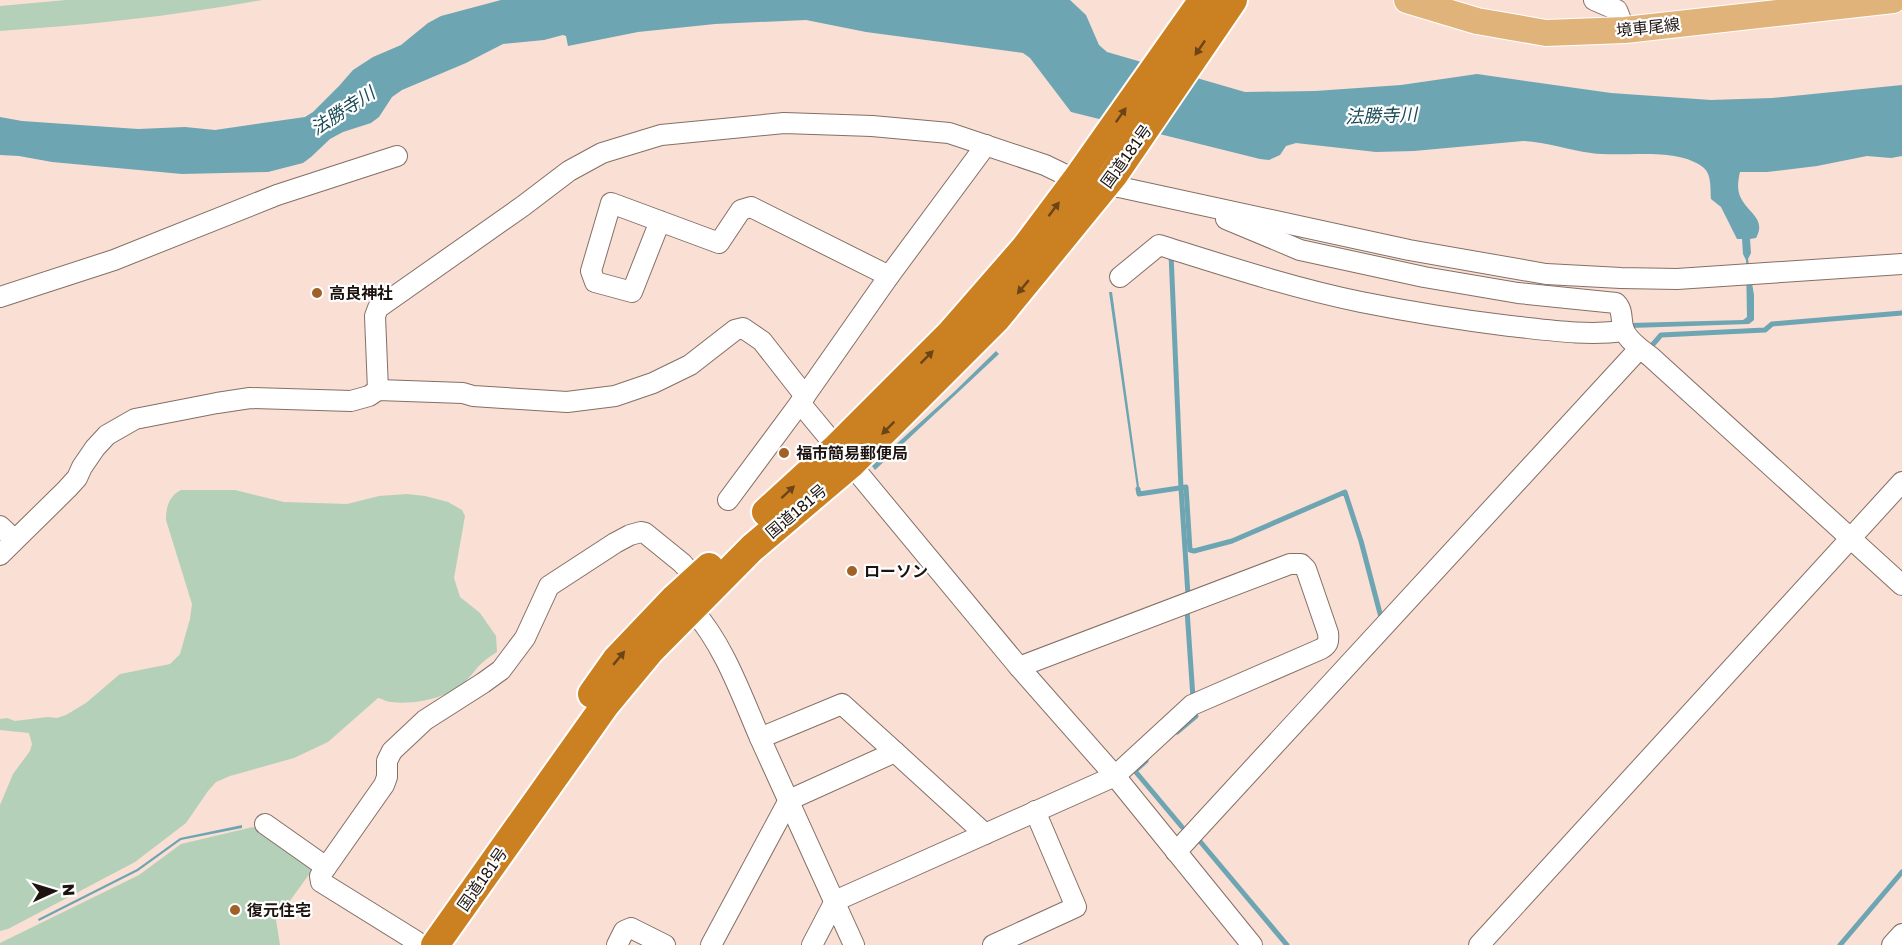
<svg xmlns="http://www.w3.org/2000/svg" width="1902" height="945" font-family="'Golos Text','Noto Sans JP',sans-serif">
  <rect width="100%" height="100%" fill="#f9dfd4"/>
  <!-- green -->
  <g fill="#b4d0b8">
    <path d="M66,0H262C175,16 88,25 0,31V6Z"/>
    <path d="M181,490H235L284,502L347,504L379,496L407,494L425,496L448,502L462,510L465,516L454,578L460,597L480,613L496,636L497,652C492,655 486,659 482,663C476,668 472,675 466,681C448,698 416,705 391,702C386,702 384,699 378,698L328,742L294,758L230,776L216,782L208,791L186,823L135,862L8,929L0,931V805L13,774L30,751L32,744L29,733L0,730V719L7,718L15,721L48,717L57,718L66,715L86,703L120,674L170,664L180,654L190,619L192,604L166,520C166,507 169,496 181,490Z"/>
    <polygon points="253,827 313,869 276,920 280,945 0,945 0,943 139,875 181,844"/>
  </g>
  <!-- water -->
  <g fill="#6ea5b3">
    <path d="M501,0H1070L1086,15L1099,45L1107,52L1245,92L1315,91L1401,85L1477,74L1611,93L1711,100L1772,98L1902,85V156L1891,158L1867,156L1817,166L1767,172H1740C1738,180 1737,189 1740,196C1747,213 1767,218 1756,238L1750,239L1751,253L1748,259L1754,295V320L1749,324L1631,328V323L1743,320L1747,317L1746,260L1743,254L1742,239H1737L1721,207L1711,199C1710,190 1712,175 1704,168C1677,146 1624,158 1591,153C1568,150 1546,142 1523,141L1414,151L1376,152L1296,143L1286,146L1280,155L1269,160L1260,159L1071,112L1030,58L1023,53L866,32L806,20L715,24L638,32L568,46L566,36L563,35L544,40L503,44L466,63L402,90L392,97L379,117L371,123L343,132L330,139L311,157L303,163L268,172L182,174L52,162L19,156L0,155V117L22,121L138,129L185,127L215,130L305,117L313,112L339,86L353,70L373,57L401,45L428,23L441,16Z"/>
    <polygon points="1109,292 1112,292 1140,494 1138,495"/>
    <polygon points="996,351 999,354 875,470 872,466 954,392"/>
    <polygon points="242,825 242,828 181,840 138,871 39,921 38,919 137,869 180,838"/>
  </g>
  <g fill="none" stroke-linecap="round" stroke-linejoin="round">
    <!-- stream -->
    <g stroke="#6ea5b3" stroke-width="5">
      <polyline points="1171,254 1181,488 1188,595"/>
      <polyline points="1648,350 1661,335 1765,330 1772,324 1902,313"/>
      <polyline points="1138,489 1139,494 1186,487 1190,550 1194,551 1232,541 1345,492 1361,541 1382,621"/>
      <polyline points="1187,610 1193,698"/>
      <polyline points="1177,732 1196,716"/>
      <polyline points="1146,761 1135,771 1182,827"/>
      <polyline points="1201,835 1198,839 1287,945"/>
      <polyline points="1840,945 1902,872"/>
    </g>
    <defs>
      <g id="minor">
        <polyline points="1594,0 1617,10 1625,30"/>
        <path d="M1226,219L1300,250L1424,277L1518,293L1616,303C1624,311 1620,320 1624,330C1628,341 1642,350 1651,357L1902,585"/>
        <polyline points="660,221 632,292 595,282 591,271 611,203 719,243 741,210 751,207 889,276"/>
        <path d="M1120,277L1159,245C1226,266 1293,288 1361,302C1411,312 1460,320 1510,326C1548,330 1586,336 1624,331"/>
        <polyline points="0,297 114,260 277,195 397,156"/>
        <polyline points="378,390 375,316 378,308 523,206 569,171 602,153 661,135 784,123 872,126 949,133 1045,165 1076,180 1103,187 1119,187 1409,250 1546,274 1621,278 1677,279 1902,264"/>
        <polyline points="800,403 1019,667 1115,776 1252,945"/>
        <polyline points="728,500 800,403 889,276 986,145"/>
        <polyline points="0,526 14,539"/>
        <polyline points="0,555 67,489 77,478 82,467 95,448 107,435 135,419 217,403 250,398 351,401 369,396 378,390 463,393 473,396 567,402 615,396 653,383 690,365 735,330 743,328 762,341 805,396"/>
        <polyline points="760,738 854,945"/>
        <polyline points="265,824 326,867"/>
        <polyline points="1176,852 1639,349"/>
        <path d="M416,941L321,882L320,876L384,785L387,777V761L392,751L425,720L483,683L501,670L525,638L549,586L615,543L630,535L641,532L645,533L682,563L690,572L693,582L692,609C724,645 741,694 760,738L842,704L895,752"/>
        <polyline points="617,945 624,931 631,928 665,945"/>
        <polyline points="711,945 789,800 895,752 985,834"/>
        <path d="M812,945L835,901L1115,776L1192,705L1321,649C1328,645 1329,642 1328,633L1306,569L1301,564H1290L1019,667"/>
        <polyline points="993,945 1076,907 1035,811"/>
        <polyline points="1479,945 1902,482"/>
        <polyline points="1892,945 1902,934"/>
      </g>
      <polyline id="major" points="1407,0 1477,21 1546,33 1625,30 1893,0"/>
      <g id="highway">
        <polyline points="766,512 837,447 950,334 1025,248 1076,180 1203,0"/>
        <polyline points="592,694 616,660 675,598 709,567"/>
        <polyline points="435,945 606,704 650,651 752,548 851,464 997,318 1113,176 1233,0"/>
      </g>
    </defs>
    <!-- minor casing -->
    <use href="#minor" stroke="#856f65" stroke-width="22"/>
    <!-- major casing -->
    <use href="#major" stroke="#fff" stroke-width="28"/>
    <!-- highway casing -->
    <use href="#highway" stroke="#fff" stroke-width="32"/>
    <!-- minor -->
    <use href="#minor" stroke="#fff" stroke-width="20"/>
    <!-- major -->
    <use href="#major" stroke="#e0b37a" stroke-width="26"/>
    <!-- highway -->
    <use href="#highway" stroke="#cb8022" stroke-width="28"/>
  </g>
  <!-- one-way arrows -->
  <defs><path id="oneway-solid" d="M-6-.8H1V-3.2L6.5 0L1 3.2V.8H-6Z" transform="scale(1.5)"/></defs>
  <g fill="#6b4518">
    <use href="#oneway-solid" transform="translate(1200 48) rotate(124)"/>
    <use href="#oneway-solid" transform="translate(1121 115) rotate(-55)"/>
    <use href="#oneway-solid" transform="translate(1054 209) rotate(-53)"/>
    <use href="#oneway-solid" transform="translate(1023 287) rotate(130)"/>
    <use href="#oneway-solid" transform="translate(927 357) rotate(-45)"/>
    <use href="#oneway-solid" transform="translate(888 428) rotate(135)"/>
    <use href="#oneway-solid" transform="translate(788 492) rotate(-43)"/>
    <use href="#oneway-solid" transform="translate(619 658) rotate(-50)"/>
  </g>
  <!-- markers -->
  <g fill="#a06129" stroke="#fff" stroke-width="2">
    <circle cx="317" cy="293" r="6"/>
    <circle cx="784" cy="453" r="6"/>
    <circle cx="852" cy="571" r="6"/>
    <circle cx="235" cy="910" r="6"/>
  </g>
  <g text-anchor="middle" stroke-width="4.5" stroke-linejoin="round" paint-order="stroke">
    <!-- street labels -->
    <g font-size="16" fill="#1d1410" stroke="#fff">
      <text transform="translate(1648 27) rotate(-6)" y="6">境車尾線</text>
      <text transform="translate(1126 156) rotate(-54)" y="6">国道181号</text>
      <text transform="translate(796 511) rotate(-40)" y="6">国道181号</text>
      <text transform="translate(482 879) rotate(-55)" y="6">国道181号</text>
    </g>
    <!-- poi labels -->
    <g font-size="16" font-weight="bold" fill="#1d1410" stroke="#fff" text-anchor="start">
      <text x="329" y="299">高良神社</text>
      <text x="796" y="459">福市簡易郵便局</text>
      <text x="864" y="577">ローソン</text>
      <text x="247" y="916">復元住宅</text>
    </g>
    <!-- water labels -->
    <g font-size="18" font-style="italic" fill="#1b4b56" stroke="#fff">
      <text transform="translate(343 111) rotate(-33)" y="6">法勝寺川</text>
      <text transform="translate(1381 116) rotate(-2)" y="6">法勝寺川</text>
    </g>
  </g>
  <!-- north arrow -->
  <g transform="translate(54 891) rotate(86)" stroke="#ffffff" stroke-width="4.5" paint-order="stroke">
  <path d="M0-4.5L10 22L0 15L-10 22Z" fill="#1d1410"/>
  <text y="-9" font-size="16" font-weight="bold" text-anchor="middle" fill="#1d1410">N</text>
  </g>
</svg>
